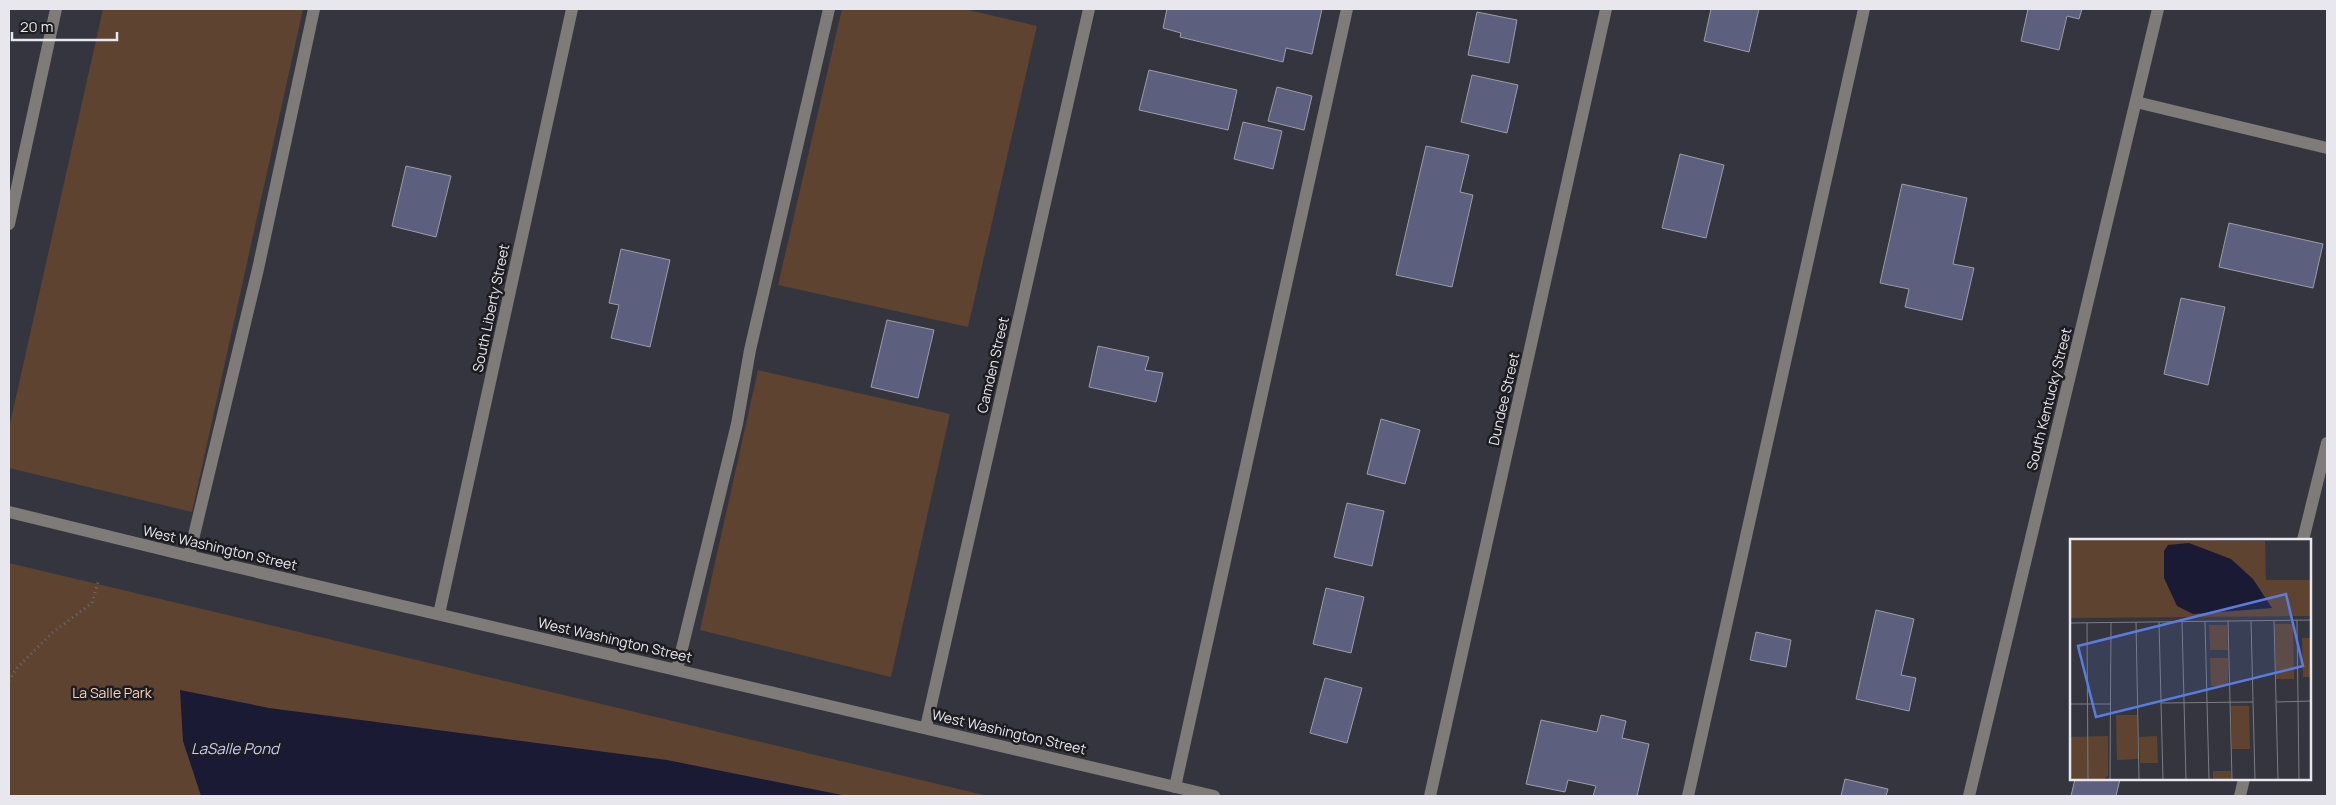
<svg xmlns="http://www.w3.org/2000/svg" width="2336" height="805" font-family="Manrope,sans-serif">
  <rect width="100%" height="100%" fill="#34353e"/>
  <!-- green -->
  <g fill="#5e4330">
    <polygon points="103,9 303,9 192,512 9,468 9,428"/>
    <polygon points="842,9 964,9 1037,26 968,327 778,285"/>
    <polygon points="758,370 950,414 891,677 700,630"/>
    <polygon points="9,563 988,796 9,796"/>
  </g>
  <!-- water -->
  <polygon fill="#1a1a34" points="180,690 269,708 667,760 847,796 201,796 183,741"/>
  <!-- building -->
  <g fill="#5d5f7e" stroke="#9c9da7">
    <polygon points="1167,9 1322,9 1312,54 1286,48 1283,62 1180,37 1181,33 1163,28"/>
    <polygon points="1711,9 1759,9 1749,52 1704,41"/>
    <polygon points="2028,9 2082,9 2079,19 2067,16 2059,50 2021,41"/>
    <polygon points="1477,12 1517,20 1509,63 1468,55"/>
    <polygon points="1149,70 1237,90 1228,130 1139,110"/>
    <polygon points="1472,75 1518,85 1507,133 1461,122"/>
    <polygon points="1277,87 1312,96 1304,130 1268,121"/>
    <polygon points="1243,122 1282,131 1273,169 1234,159"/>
    <polygon points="1426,146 1469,155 1460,192 1473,195 1452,287 1396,275"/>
    <polygon points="1680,154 1724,165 1706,238 1662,228"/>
    <polygon points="406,166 451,176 436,237 392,226"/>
    <polygon points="1902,184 1967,198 1953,264 1974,268 1962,320 1905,307 1909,289 1880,283"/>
    <polygon points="2229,223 2323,244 2313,288 2219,267"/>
    <polygon points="621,249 670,260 650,347 611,338 619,305 609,303"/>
    <polygon points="2181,298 2225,307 2208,385 2164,374"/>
    <polygon points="887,320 934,330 918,398 871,387"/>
    <polygon points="1098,346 1149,357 1145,370 1163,373 1156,402 1089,387"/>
    <polygon points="1381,419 1420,430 1405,484 1367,474"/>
    <polygon points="1347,503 1384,511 1372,566 1334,557"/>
    <polygon points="1326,588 1364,597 1351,653 1313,644"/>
    <polygon points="1876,610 1914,619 1901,675 1916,678 1909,711 1856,699"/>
    <polygon points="1756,632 1791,640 1786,667 1750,660"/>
    <polygon points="1325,678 1362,688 1347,743 1310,733"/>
    <polygon points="1601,715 1626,721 1622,738 1649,744 1637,796 1593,796 1596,786 1568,780 1565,792 1526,784 1541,720 1597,732"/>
    <polygon points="1845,779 1888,789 1886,796 1841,796"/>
    <polygon points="2075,779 2120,779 2116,796 2071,796"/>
  </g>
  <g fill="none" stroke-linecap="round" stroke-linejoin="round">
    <!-- path -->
    <polyline stroke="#6c6c74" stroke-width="3" stroke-dasharray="1 4" stroke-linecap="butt" points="9,681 16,669 52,633 92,603 98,582"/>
    <!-- minor -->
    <g stroke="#7f7b78" stroke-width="12">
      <polyline points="2136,102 2327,148"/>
      <polyline points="9,224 56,9"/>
      <polyline points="9,512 189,556 1214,796"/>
      <polyline points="2303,540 2327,443"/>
      <polyline points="189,556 258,269 314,9"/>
      <polyline points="439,614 572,9"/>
      <polyline points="677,669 737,424 750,350 829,9"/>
      <polyline points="926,727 1089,9"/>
      <polyline points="1175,787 1347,9"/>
      <polyline points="1430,796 1606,9"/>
      <polyline points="1688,796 1864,9"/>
      <polyline points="1969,796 2158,9"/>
      <polyline points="2240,796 2244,779"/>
    </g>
  </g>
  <g text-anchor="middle" stroke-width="5" stroke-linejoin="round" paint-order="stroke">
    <!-- street labels -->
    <g font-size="14" fill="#e7e7ed" stroke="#1d1d21">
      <text transform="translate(491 308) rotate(-78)" y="5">South Liberty Street</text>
      <text transform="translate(993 365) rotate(-77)" y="5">Camden Street</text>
      <text transform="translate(1504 399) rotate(-77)" y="5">Dundee Street</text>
      <text transform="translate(2049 399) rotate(-76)" y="5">South Kentucky Street</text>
      <text transform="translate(220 548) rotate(13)" y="5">West Washington Street</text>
      <text transform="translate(615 640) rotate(13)" y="5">West Washington Street</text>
      <text transform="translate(1009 732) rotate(13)" y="5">West Washington Street</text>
    </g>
    <!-- park labels -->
    <g font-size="14" fill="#fed2b4" stroke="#1d1d21">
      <text x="112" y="698">La Salle Park</text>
    </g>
    <!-- water labels -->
    <g font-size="15" font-style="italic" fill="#c8cbf9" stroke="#1d1d21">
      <text x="235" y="754">LaSalle Pond</text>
    </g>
  </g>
  <!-- overview -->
  <g transform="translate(2070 539)">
    <rect width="241" height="241" fill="#34353e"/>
    <path d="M0,0L195,2L196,41H241V77L0,79ZM205,85H223L224,140H206ZM139,86H157L158,111H140ZM232,99H241V138H233ZM140,119H158V147H141ZM161,167H179L180,210H162ZM46,176H67L68,220L47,221ZM38,197V236L34,241H0V198ZM87,197L88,224H70L69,198ZM143,232H161V241H143Z" fill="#5e4330"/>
    <path d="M119,4L161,20L183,40L202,69L123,75L107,67L94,39V12L98,6Z" fill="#1a1a34"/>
    <path fill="none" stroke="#7c7c84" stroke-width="1" d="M204,81L208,241M227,81L229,241M158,82L162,241M181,82L185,241M66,83L69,241M89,83L93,241M112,83L116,241M135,83L139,241M0,84L242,81M17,84L18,241M206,163L242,162M91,164L183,163M0,165H41M40,241L41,83"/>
    <path fill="#5a7cde" fill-opacity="0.15" stroke="#5a7cde" stroke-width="2.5" d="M216,55L233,127L26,178L8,107Z"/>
    <rect width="241" height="241" fill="none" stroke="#e7e7ed" stroke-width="2.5"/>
  </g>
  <!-- border -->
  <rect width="2336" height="805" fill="none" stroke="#e7e7ed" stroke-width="20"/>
  <!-- scale -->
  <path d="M12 32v8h105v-8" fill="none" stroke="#e7e7ed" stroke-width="2.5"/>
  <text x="20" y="32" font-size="15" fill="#e7e7ed" stroke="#1d1d21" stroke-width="4" paint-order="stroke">20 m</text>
</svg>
